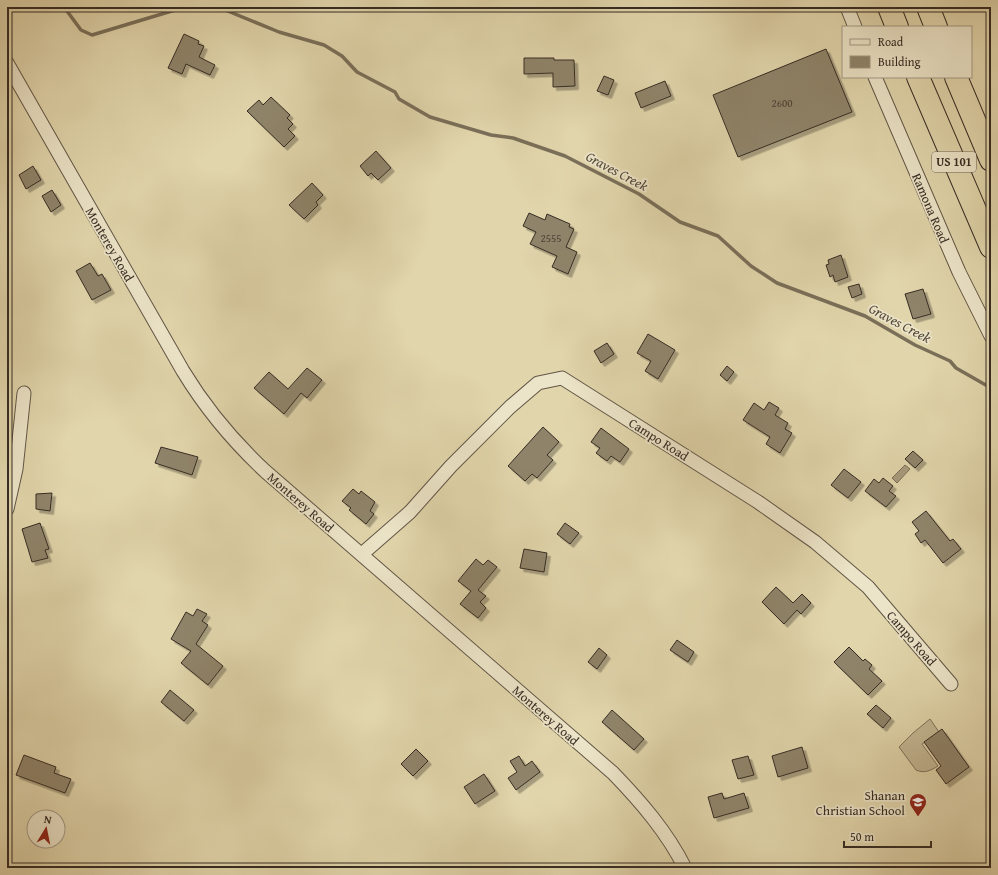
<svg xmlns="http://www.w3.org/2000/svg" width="998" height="875" font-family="'Gentium Book Plus',serif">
  <defs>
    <filter id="shadow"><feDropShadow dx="3.5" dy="3.5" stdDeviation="0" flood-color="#0004"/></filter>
  </defs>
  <rect width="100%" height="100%" fill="#e1d5ab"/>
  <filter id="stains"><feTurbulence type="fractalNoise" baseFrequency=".005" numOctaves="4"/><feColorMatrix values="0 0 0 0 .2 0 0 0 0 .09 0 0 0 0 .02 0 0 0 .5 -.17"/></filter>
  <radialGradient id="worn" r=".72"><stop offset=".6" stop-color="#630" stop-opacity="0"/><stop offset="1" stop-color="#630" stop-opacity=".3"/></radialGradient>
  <!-- green -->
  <path fill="#c4b894" stroke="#7d725c" d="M930,719L939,732L922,744L938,766C931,770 925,774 916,770L899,747L913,733Z"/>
  <!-- water -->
  <polygon fill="#a79c7d" stroke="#7a6f59" points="905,465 910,469 897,483 892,478"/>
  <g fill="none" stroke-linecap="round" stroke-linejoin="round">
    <!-- stream -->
    <g stroke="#7a6f59" stroke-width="3.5">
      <polyline points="64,7 81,30 92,35 185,7 193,7"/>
      <polyline points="218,7 279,32 324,45 342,56 357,72 395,92 399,99 430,117 491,135 513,138 565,156 639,194 680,222 718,236 751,266 777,283 865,316 915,345 950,361 956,368 991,388"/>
    </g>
  </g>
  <!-- building -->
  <g fill="#8f846a" stroke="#362c24" filter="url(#shadow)">
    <polygon points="184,34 199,41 198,44 204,46 199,57 215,65 210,75 186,64 182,74 168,68"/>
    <polygon points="826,49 852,112 738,157 713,95"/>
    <polygon points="524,58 554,58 554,60 574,60 575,86 553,87 553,73 524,74"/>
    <polygon points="604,76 614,80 608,95 597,91"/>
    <polygon points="665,81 671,96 641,108 635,93"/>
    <polygon points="271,97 290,115 287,118 293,124 288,129 295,136 284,147 247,111 259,100 263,105"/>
    <polygon points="376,151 391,168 378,180 371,173 368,176 360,166"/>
    <polygon points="33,166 41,180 26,189 19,175"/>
    <polygon points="312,183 323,195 316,202 318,205 304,219 289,205"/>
    <polygon points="52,190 61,205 51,212 42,196"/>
    <polygon points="529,213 545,220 547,214 570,224 569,227 574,229 566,247 577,252 568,274 552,267 557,256 530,244 536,232 523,226"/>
    <polygon points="841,255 848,277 835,282 833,275 830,277 826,265 829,264 828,260"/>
    <polygon points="90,263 98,276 102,274 111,290 92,300 76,271"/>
    <polygon points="859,284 862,294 852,298 848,287"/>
    <polygon points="923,289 931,314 913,319 905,294"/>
    <polygon points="648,334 675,350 658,379 645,371 651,361 637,353"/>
    <polygon points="607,343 614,354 601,363 594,351"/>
    <polygon points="727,366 734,372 727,381 720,375"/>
    <polygon points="307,368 322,380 307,398 301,393 284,414 254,388 269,372 288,389"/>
    <polygon points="769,402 779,408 775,415 788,423 785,429 792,433 780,453 766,444 770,437 743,420 754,403 764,410"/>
    <polygon points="543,427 559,442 547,455 553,460 537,478 532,474 525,481 508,466"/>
    <polygon points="601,428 629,449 620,462 611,456 607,461 596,453 600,448 591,442"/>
    <polygon points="161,447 198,457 192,475 155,463"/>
    <polygon points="913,451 923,460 915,468 905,459"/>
    <polygon points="844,469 861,482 848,498 831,485"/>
    <polygon points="883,478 893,486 889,491 896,496 886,507 865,491 874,479 879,483"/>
    <polygon points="353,489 359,494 361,491 375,502 370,511 374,514 366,524 349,510 351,508 342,501"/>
    <polygon points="52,493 50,511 36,509 36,494"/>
    <polygon points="926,511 950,541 953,539 961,549 943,563 925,540 921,543 915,534 919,531 912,522"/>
    <polygon points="40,523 49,549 45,550 48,558 32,562 22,529"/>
    <polygon points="565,523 579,533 570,544 557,534"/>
    <polygon points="524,549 547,553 544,572 520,568"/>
    <polygon points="476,559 483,565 488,560 497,567 478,590 486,596 480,602 486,608 478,618 460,604 471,591 458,581"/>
    <polygon points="776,587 793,603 802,594 811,603 801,614 797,610 784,624 762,602"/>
    <polygon points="197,609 207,614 202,621 208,625 196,644 223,666 208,685 181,663 191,651 171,639 186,612 193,616"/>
    <polygon points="677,640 694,652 688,662 670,650"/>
    <polygon points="849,647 863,661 865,659 872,665 869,669 882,681 868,695 834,662"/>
    <polygon points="599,648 607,655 597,669 588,662"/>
    <polygon points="170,690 194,710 184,721 161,702"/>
    <polygon points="876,705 891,718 883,728 867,714"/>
    <polygon points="612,710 644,739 634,750 602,722"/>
    <polygon points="942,729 969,767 946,784 936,770 941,766 924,742"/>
    <polygon points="802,747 808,768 778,777 772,756"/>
    <polygon points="416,749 428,761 413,776 401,764"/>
    <polygon points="24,755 56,767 54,773 71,779 65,793 16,775"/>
    <polygon points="519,756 525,766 532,761 540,772 516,790 508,778 517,772 510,761"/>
    <polygon points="748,756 754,775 738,779 732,760"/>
    <polygon points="484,774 495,791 475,804 464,787"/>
    <polygon points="722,793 724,799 744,793 749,808 714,818 708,797"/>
  </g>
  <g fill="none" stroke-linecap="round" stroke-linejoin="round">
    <defs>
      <g id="street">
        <polyline points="847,7 855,27"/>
        <path d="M7,63L183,371C206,409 233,441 265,471L613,773C641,802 667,832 685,868"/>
        <polyline points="875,77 959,272 991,336"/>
        <polyline points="7,509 16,469 24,393"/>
        <polyline points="362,554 410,512 451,466 510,407 538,383 562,378 758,502 815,542 868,587 951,684"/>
      </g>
      <g id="highway">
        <polyline points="889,7 897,27"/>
        <polyline points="928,7 936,27"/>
        <polyline points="918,77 991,247"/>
        <polyline points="956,77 991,160"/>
      </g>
    </defs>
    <!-- street casing -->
    <use href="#street" stroke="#615646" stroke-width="15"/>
    <!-- highway casing -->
    <use href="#highway" stroke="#362c24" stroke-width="24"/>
    <!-- street -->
    <use href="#street" stroke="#ece4c8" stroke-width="13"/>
    <!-- highway -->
    <use href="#highway" stroke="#e1d5ab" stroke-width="22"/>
  </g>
  <!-- icons -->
  <defs>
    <symbol id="school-pin" viewBox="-11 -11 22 30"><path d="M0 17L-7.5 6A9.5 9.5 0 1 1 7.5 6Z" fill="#8f2418" stroke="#ece4c8"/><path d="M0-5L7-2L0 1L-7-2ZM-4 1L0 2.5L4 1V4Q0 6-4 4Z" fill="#fff"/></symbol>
  </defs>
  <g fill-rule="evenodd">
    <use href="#school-pin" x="908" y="792" width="20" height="27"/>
  </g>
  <g text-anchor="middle" stroke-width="3.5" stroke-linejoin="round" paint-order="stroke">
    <!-- number labels -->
    <g font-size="11" fill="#4c4236">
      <text x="782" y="107">2600</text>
      <text x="551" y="242">2555</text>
    </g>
    <!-- shield labels -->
    <rect fill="#ece4c8" stroke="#6d6355" stroke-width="1" x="932" y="152" width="44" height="20" rx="3"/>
    <g font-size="12" font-weight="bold" fill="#362c24">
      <text x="954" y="166">US 101</text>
    </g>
    <!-- street labels -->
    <g font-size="13" fill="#362c24" stroke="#ece4c8">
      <text transform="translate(931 208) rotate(67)" y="5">Ramona Road</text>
      <text transform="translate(110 244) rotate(60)" y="5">Monterey Road</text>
      <text transform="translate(659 439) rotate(32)" y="5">Campo Road</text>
      <text transform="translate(301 502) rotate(41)" y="5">Monterey Road</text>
      <text transform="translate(912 638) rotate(49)" y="5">Campo Road</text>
      <text transform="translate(546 715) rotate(41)" y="5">Monterey Road</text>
    </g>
    <!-- poi labels -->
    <g font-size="13" fill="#362c24" stroke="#ece4c8" text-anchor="end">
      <text x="905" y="800">Shanan<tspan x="905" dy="15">Christian School</tspan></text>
    </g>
    <!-- water labels -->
    <g font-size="14" font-style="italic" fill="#52483a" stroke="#ece4c8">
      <text transform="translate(617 171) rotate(28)" y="5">Graves Creek</text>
      <text transform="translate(900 323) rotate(28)" y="5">Graves Creek</text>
    </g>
  </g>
  <!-- margin -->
  <rect width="998" height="875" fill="none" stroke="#e1d5ab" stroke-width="24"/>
  <rect x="8" y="8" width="982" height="859" fill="none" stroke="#362c24" stroke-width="2"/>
  <rect x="12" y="12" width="974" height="851" fill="none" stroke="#362c24"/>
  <!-- legend -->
  <rect x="842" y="26" width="130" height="52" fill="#ece4c8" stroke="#a39a86"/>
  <rect x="850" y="39" width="20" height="6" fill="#ece4c8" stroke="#a39a86"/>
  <text x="878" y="46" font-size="12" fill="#362c24">Road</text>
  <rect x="850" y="56" width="20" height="12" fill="#8f846a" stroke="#a39a86"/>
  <text x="878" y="66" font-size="12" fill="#362c24">Building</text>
  <!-- north arrow -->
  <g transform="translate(46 829) rotate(10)"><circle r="19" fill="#ece4c8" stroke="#a39a86"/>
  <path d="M0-3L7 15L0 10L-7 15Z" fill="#8f2418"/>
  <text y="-6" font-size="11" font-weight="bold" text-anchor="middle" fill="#362c24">N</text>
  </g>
  <!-- scale -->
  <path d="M844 841v6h87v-6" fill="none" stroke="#362c24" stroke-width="2"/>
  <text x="850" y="841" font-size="12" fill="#362c24" stroke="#ece4c8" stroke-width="3" paint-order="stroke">50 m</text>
  <rect width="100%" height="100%" filter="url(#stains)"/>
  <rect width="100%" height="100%" fill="url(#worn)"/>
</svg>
